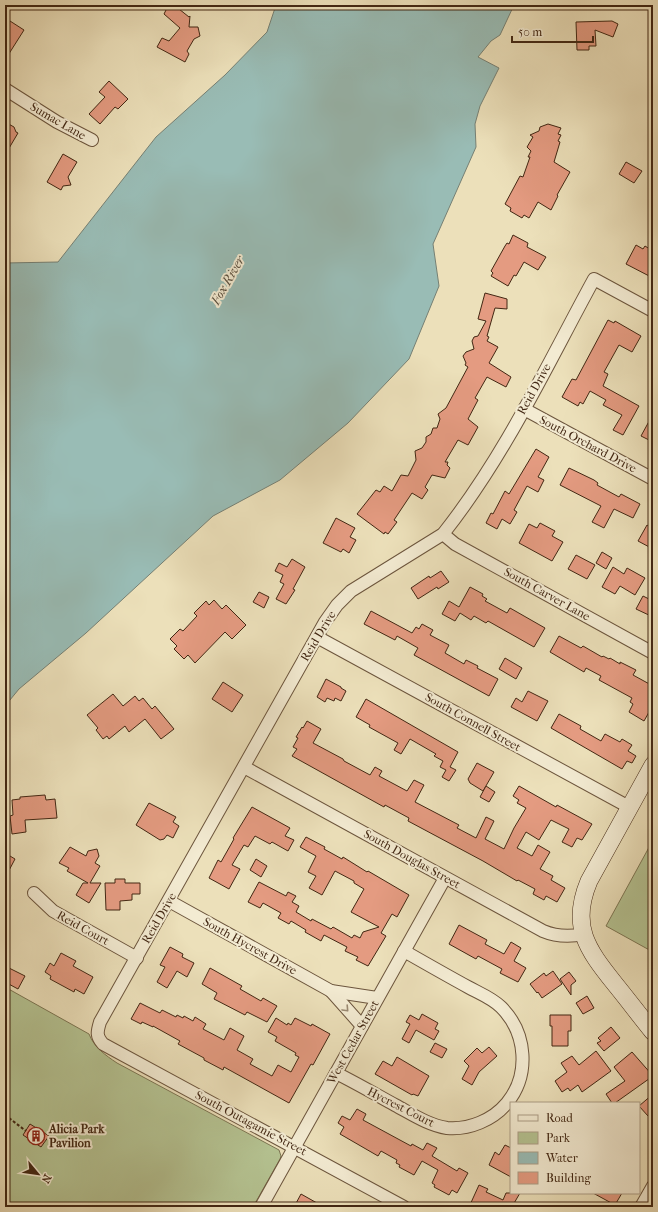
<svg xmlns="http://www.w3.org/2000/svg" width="658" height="1212" font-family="'IM FELL French Canon',serif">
  <rect width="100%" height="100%" fill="#ece0ba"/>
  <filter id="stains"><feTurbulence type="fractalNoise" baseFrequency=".005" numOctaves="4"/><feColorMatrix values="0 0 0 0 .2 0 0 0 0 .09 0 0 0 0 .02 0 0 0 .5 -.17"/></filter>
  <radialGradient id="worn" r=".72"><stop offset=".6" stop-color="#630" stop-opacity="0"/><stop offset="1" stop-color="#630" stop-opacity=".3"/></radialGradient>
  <!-- green -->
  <g fill="#b5c392" stroke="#7c7552">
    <polygon points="653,840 653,952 606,926"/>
    <path d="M5,987L89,1034C94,1047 105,1055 117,1063L279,1150L281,1156L280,1159L253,1207H5Z"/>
  </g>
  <!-- water -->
  <polygon fill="#99bcb5" stroke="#768074" points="276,5 514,5 500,35 491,41 478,57 499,68 480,106 475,124 476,147 433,244 439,286 409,359 348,423 280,480 213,516 86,633 19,689 5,706 5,263 58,262 156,137 225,75 267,32"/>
  <!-- building -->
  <g fill="#e49b81" stroke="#422713">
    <polygon points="174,5 189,17 190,16 189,27 198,27 200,36 194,39 187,51 189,54 185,62 157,47 162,38 169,41 180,28 164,14 168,6 171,8"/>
    <polygon points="10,21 24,30 5,60 5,30"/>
    <polygon points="612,21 618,24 613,37 595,30 596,46 589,46 589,50 577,50 576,22"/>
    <polygon points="109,81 128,99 118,109 115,107 100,124 89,114 105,97 99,92"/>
    <polygon points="5,122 14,127 16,132 18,133 5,155"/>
    <polygon points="548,124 561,128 558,134 561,135 558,141 560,142 554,162 570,172 557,195 558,196 551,210 538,202 529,218 524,215 522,218 510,211 511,208 505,204 520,176 523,177 530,157 528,157 531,151 527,147 533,137 530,135 539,131 540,127"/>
    <polygon points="63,154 77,162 68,177 71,185 63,186 61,190 47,182"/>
    <polygon points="626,162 642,171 634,183 619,174"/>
    <polygon points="513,235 528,243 527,247 546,257 538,270 524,262 516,276 514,275 508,286 491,276 493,273 491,271 505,246 507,243 509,244"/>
    <polygon points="636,245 643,249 645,246 653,251 653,278 626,264"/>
    <polygon points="485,293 507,299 507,309 495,308 487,336 489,337 487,341 498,347 489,363 511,377 506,387 487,377 475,398 478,400 468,419 478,427 468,445 458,440 445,462 448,462 447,465 450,468 445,478 432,475 425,487 428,490 422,499 412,493 394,520 397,522 388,534 385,532 384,534 357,514 376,490 380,492 384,486 392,491 401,475 408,476 416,460 415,451 422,448 426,442 426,437 431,434 433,428 437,428 440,419 438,414 446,408 468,367 465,365 466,363 463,356 466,352 474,349 472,341 474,337 478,336 486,321 478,319"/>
    <polygon points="608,320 614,323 615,321 641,336 632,352 619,345 604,372 608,374 603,386 639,406 623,435 613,430 622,415 603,405 606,400 590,391 583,404 580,402 578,406 562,397 572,379 576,380"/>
    <polygon points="653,414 653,442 641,436"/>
    <polygon points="536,449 549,457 538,477 544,480 538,492 527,486 514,510 517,512 510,524 502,519 497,529 486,523 491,513 493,514 505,491 509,494"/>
    <polygon points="569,468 594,480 598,483 597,485 619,497 621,494 640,504 633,518 614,509 604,528 592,522 601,506 560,485"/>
    <polygon points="336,518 355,528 350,537 356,540 349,553 343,549 341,552 323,543"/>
    <polygon points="540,523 555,531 552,536 563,542 552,561 519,543 529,524 537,528"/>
    <polygon points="647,525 653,529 653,549 638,541"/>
    <polygon points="602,552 612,558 606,569 596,563"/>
    <polygon points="576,555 595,565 587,579 568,569"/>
    <polygon points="292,559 305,567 293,589 295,590 286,604 276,599 284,584 280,582 283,575 275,571 279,563 287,567"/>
    <polygon points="613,567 624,574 627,568 645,578 635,595 620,586 615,594 602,587"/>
    <polygon points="441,571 449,582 438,589 437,587 418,599 411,588 429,576 430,578"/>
    <polygon points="470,587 483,594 482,596 487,599 485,601 507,613 510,608 545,628 534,647 488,621 486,623 474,616 471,620 460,613 455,621 442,614 449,601 459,607"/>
    <polygon points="259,592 269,597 264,608 253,602"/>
    <polygon points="643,596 653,601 653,617 636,609"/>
    <polygon points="214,600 222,609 226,605 246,625 232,639 225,632 195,663 188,655 184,659 174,649 177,646 170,639 180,629 183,631 197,616 194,613 206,601 209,605"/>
    <polygon points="371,611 412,633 416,627 419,629 422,624 433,630 430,635 449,645 445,653 464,664 466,660 478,666 477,668 498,679 489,696 414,655 418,648 397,636 395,640 364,624"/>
    <polygon points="559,636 581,648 583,646 602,657 603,656 609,659 610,658 620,664 620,662 636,670 633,675 653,686 653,705 644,721 629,712 633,704 630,702 632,698 599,680 601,676 586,668 584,672 550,652"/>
    <polygon points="505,658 522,668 516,679 499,669"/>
    <polygon points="326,679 341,687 341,688 346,691 341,701 335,698 334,701 327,698 325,702 317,697"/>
    <polygon points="223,682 243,695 232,712 212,699"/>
    <polygon points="528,691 548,701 537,721 511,707 516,698 522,702"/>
    <polygon points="113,694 123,706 135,696 139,701 143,698 152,709 155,706 174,729 161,739 145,719 129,732 125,726 109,739 107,736 103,739 96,730 98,728 87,715"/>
    <polygon points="366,699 458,752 450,767 456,770 449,781 442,777 446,770 440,767 443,761 434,756 436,754 410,739 401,754 394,750 398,743 369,727 370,725 356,717"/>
    <polygon points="559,714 581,726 580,729 601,741 605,734 620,742 622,739 632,745 628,751 636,756 632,763 627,761 622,769 551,728"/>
    <polygon points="307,721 321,729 313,743 343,759 344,761 370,775 375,767 382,771 379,776 407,791 414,780 424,785 415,802 459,825 457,828 476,838 486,817 494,821 485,839 504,849 514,828 526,808 517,803 519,800 513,796 519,786 556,807 557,805 592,824 582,840 577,838 572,847 562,842 569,829 551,820 539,840 526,832 517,848 532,856 538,845 550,852 540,869 553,876 551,880 565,888 557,902 546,896 544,900 533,894 535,889 518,880 517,881 483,861 408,821 409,818 385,805 384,807 292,756 297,749 293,747 298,738 296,737 302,727 303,728"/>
    <polygon points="477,763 494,772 483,791 470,783 468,779"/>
    <polygon points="486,786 495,792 489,802 480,797"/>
    <polygon points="45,795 46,800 55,799 57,818 25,820 26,832 12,834 10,816 13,815 12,800 20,799 20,797"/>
    <polygon points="149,803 176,817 173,822 179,826 173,838 167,835 164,839 160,840 136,825"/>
    <polygon points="252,807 290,828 285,836 294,840 288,851 272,842 270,844 255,836 248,847 244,845 232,865 240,869 229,889 209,878 218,860 221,862 234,839 233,838"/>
    <polygon points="306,837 325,847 324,849 342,859 343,857 367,872 368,871 409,895 397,917 392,914 381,933 386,936 368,966 356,960 358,957 345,951 347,947 324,935 321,941 305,932 306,930 291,921 289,924 278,918 281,913 263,903 260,908 248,902 259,882 286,896 288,892 296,896 292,902 299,906 296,912 311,921 312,919 331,929 333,927 352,938 354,935 360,938 363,932 379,927 351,912 364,889 354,883 354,881 335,871 322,895 309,888 316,876 308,872 316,856 300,847"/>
    <polygon points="70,847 86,856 88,851 97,849 99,856 95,863 100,866 90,883 101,883 89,903 76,895 83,883 88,883 67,871 69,868 59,863"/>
    <polygon points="5,853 15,859 5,878"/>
    <polygon points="256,859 267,866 261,877 250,870"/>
    <polygon points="115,879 125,879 125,883 140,883 140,894 132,894 132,900 120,901 120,910 106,910 105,883 115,883"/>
    <polygon points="459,925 487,940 485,944 504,954 511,942 521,948 514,961 526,968 518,982 500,973 502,969 478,956 476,959 449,944"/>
    <polygon points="170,947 183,954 182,957 194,963 187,977 177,971 167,988 157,982 165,967 160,965"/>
    <polygon points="61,953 76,961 73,966 93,977 84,994 75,989 74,992 50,979 51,976 45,972 50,963 54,966"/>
    <polygon points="9,968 25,976 18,989 5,982 5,975"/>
    <polygon points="210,968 242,986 240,989 261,1001 263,998 277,1006 267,1022 247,1012 245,1015 214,999 217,993 202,984"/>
    <polygon points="553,971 562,984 542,998 538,992 537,993 530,984 544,973 546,976"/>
    <polygon points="569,972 576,981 571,985 571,995 560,979"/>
    <polygon points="587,996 594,1008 583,1014 576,1003"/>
    <polygon points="140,1003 160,1013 162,1010 176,1017 177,1015 183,1018 184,1016 193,1021 195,1017 206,1024 203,1029 224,1040 230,1028 244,1036 237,1050 253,1059 250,1064 272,1076 278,1065 291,1072 299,1057 295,1055 296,1053 275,1041 277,1037 268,1032 276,1018 287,1025 288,1023 291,1025 295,1018 311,1026 312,1024 330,1034 313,1065 311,1064 289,1103 224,1067 223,1070 204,1060 204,1058 178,1044 180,1041 153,1026 153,1027 142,1022 141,1024 131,1019"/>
    <polygon points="422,1014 438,1023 435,1029 439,1031 434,1040 416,1030 409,1043 402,1039 410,1024 406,1022 410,1015 419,1020"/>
    <polygon points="550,1015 571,1015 571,1031 568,1031 568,1046 552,1046 552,1026 550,1026"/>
    <polygon points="611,1027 620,1038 604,1051 597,1043 601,1041 598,1038"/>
    <polygon points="435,1043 447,1049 442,1058 430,1052"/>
    <polygon points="489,1047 497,1056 479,1072 472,1085 462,1079 469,1066 464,1061 477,1048 482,1053"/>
    <polygon points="596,1051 611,1071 582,1092 578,1085 570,1091 568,1088 562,1092 555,1081 567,1072 561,1063 572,1056 579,1065"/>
    <polygon points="632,1052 653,1076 615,1103 612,1103 606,1094 625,1081 614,1067"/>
    <polygon points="397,1057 429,1076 418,1096 413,1094 412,1095 375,1074 383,1061 392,1066"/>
    <polygon points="653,1094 653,1111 648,1116 639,1106"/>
    <polygon points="357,1109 366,1114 363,1120 411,1146 412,1144 423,1150 427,1143 437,1148 432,1156 457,1171 459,1168 468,1173 457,1193 452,1190 449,1195 434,1187 435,1185 432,1183 438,1170 422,1161 414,1175 399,1167 400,1165 396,1163 397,1160 381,1151 378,1156 340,1134 344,1127 338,1123 342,1116 350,1120"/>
    <polygon points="30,1124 49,1136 41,1147 23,1135"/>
    <polygon points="505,1145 511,1148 511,1177 489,1165 495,1152 499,1155"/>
    <polygon points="479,1185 488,1189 486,1192 503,1200 506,1193 520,1193 513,1205 517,1207 469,1207"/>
    <polygon points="593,1193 622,1193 615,1205"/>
    <polygon points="301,1194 324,1207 294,1207"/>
  </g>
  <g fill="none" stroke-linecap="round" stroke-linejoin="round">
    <defs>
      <g id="minor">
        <polyline points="5,89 57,122 92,140"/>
        <polyline points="524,409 653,479"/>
        <polyline points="443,534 455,544 653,653"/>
        <polyline points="317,637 629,807"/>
        <path d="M244,767L543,931C557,937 570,937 584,934"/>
        <polyline points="34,893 53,911 137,958"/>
        <polyline points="169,901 331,991 377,998"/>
        <polyline points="331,991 362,1026"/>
        <path d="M336,1073C356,1083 375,1094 395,1105C412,1114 428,1125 447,1128C469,1130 493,1120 507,1103C530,1075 527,1033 501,1007C492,998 479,993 468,987C446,975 425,963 404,951"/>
        <polyline points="261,1207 445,878"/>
        <path d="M404,1207L103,1044C96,1036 97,1032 100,1022L325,622L337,605L351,591L443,534C505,456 547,365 594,279L653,311"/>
        <polyline points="641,1207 653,1186"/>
      </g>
      <path id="secondary" d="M653,765L589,881C570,926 587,949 615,984C628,1000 640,1016 653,1032"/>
    </defs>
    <!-- minor casing -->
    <use href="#minor" stroke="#6c553d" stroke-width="14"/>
    <!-- secondary casing -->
    <use href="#secondary" stroke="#422713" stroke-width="18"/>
    <!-- path -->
    <g stroke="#422713" stroke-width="2" stroke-dasharray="3 2" stroke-linecap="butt">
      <polyline points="5,1115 26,1131"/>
      <polyline points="5,1200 16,1207"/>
    </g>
    <!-- minor -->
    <use href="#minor" stroke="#f3ebd2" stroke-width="12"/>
    <!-- secondary -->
    <use href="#secondary" stroke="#f3ebd2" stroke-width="17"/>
  </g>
  <!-- one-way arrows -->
  <defs><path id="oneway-chevron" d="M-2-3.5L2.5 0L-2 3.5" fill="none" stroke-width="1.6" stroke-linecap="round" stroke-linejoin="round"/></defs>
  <use stroke="#9a8972" href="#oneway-chevron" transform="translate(346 1009) rotate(47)"/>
  <!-- icons -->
  <defs>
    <symbol id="building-ring" viewBox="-11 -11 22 22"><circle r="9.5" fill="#f3ebd2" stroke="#8f2418" stroke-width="1.5"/><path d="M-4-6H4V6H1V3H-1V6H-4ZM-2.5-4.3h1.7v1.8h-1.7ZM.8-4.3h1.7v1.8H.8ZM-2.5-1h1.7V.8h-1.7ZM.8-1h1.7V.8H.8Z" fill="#8f2418"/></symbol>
  </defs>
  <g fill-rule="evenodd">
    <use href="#building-ring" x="26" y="1126" width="20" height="20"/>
  </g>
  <g text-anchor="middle" stroke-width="4" stroke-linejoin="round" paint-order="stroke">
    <!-- street labels -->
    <g font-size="12" fill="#422713" stroke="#f3ebd2">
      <text transform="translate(58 121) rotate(30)" y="4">Sumac Lane</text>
      <text transform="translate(534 389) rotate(-61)" y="4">Reid Drive</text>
      <text transform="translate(588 444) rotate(28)" y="4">South Orchard Drive</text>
      <text transform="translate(547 594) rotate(29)" y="4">South Carver Lane</text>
      <text transform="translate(318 636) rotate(-59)" y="4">Reid Drive</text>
      <text transform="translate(473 722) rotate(29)" y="4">South Connell Street</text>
      <text transform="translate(412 859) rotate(29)" y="4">South Douglas Street</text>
      <text transform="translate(159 918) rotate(-60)" y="4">Reid Drive</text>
      <text transform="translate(83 928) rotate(29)" y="4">Reid Court</text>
      <text transform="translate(250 946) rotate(29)" y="4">South Hycrest Drive</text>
      <text transform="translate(353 1042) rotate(-61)" y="4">West Cedar Street</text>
      <text transform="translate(401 1107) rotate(27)" y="4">Hycrest Court</text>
      <text transform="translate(251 1123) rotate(28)" y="4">South Outagamie Street</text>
    </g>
    <!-- poi labels -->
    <g font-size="12" font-weight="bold" fill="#422713" stroke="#f3ebd2" text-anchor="start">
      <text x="49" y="1133">Alicia Park<tspan x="49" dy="14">Pavilion</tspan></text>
    </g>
    <!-- water labels -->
    <g font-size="13" font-style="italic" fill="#584c3c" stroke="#f3ebd2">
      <text transform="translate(227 280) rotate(-60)" y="5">Fox River</text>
    </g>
  </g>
  <!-- margin -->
  <rect width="658" height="1212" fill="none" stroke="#ece0ba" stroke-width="20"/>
  <rect x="6" y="6" width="646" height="1200" fill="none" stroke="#422713" stroke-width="2"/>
  <rect x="10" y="10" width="638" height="1192" fill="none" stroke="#422713"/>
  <!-- legend -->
  <rect x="510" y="1102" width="130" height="92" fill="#f3ebd2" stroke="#ac9d86"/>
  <rect x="518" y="1115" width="20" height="6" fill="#f3ebd2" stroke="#ac9d86"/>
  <text x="546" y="1122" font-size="12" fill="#422713">Road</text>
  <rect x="518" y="1132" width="20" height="12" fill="#b5c392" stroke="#ac9d86"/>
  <text x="546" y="1142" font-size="12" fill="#422713">Park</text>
  <rect x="518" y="1152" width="20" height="12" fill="#99bcb5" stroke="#ac9d86"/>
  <text x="546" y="1162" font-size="12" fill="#422713">Water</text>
  <rect x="518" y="1172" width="20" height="12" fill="#e49b81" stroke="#ac9d86"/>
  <text x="546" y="1182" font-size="12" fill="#422713">Building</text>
  <!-- north arrow -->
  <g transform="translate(38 1174) rotate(119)" stroke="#f3ebd2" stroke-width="3" paint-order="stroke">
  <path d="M0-3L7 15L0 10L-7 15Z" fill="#422713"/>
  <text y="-6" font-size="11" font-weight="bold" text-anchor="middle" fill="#422713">N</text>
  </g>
  <!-- scale -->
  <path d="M512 36v6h81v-6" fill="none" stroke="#422713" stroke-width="2"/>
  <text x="518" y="36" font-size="12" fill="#422713" stroke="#f3ebd2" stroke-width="3" paint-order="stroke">50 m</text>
  <rect width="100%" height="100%" filter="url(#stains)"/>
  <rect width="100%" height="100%" fill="url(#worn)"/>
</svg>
